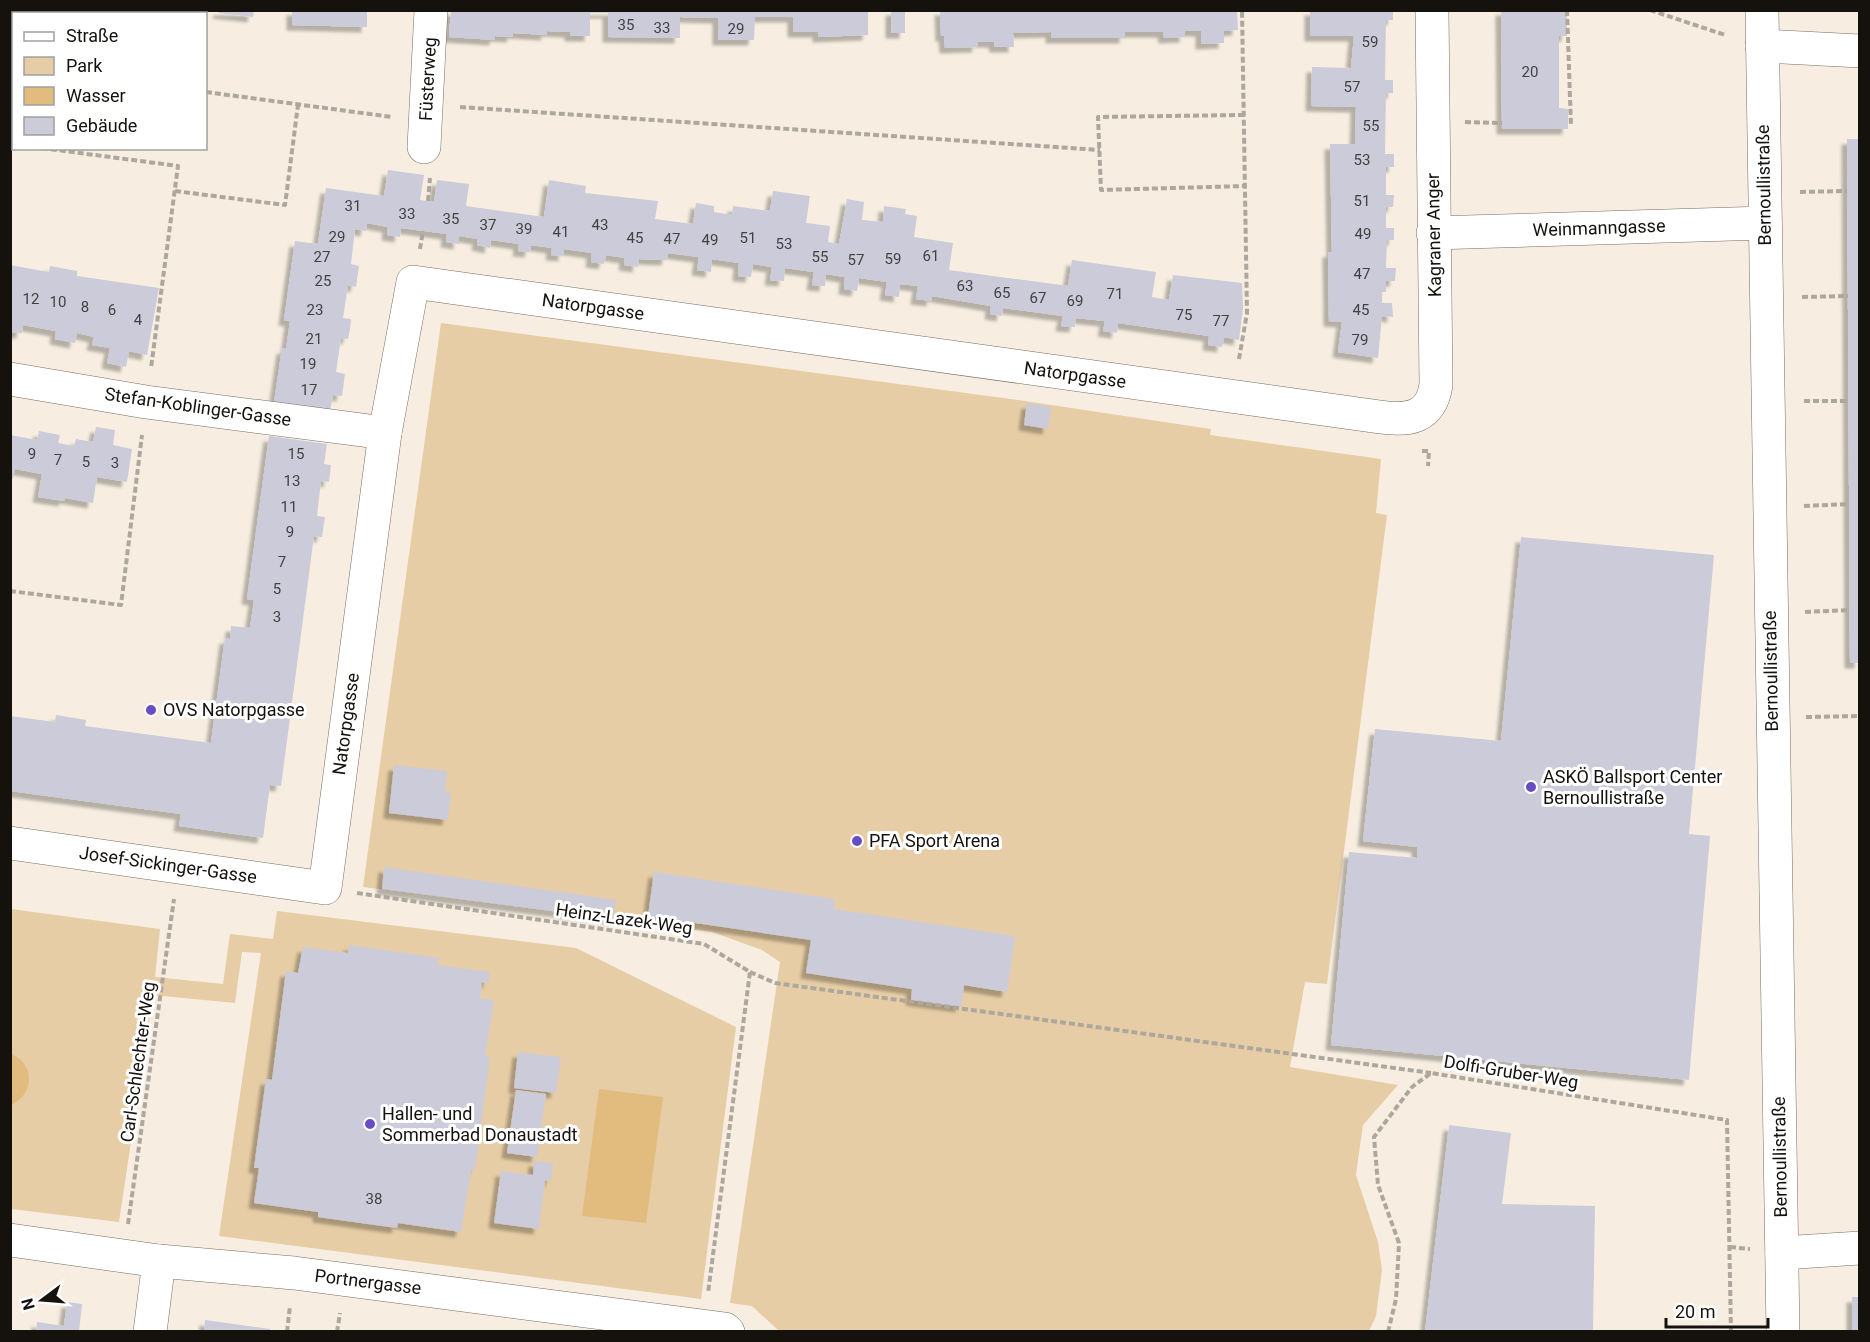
<svg xmlns="http://www.w3.org/2000/svg" width="1870" height="1342" font-family="Roboto,sans-serif">
  <defs>
    <filter id="shadow"><feDropShadow dx="-5.5" dy="5.5" stdDeviation="1.5" flood-color="#0004"/></filter>
  </defs>
  <rect width="100%" height="100%" fill="#f7eee1"/>
  <!-- green -->
  <g fill="#e6cda5">
    <polygon points="441,323 1018,400 1211,429 1210,435 1381,459 1376,513 1387,515 1327,984 1305,982 1290,1067 1398,1085 1363,1125 1358,1160 1356,1175 1378,1242 1382,1270 1376,1316 1369,1331 780,1332 752,1306 730,1303 780,962 762,950 712,932 363,887"/>
    <polygon points="11,909 160,929 155,977 223,984 230,934 273,939 277,911 576,948 736,1027 701,1299 219,1236 261,953 242,952 235,1003 153,995 119,1222 11,1209"/>
  </g>
  <!-- water -->
  <g fill="#e2bc7f">
    <path d="M11,1054C36,1064 34,1095 11,1105Z"/>
    <polygon points="599,1089 663,1097 646,1223 582,1216"/>
  </g>
  <!-- building -->
  <g fill="#cccbda" filter="url(#shadow)">
    <polygon points="219,10 254,10 253,17 218,13"/>
    <polygon points="292,10 367,10 367,27 292,25"/>
    <polygon points="451,10 868,10 868,35 818,37 818,32 793,32 793,17 755,17 754,40 718,40 718,18 680,17 680,38 608,37 608,13 590,13 590,36 570,36 570,32 546,31 547,35 513,33 512,37 495,36 495,40 449,37"/>
    <rect x="891" y="10" width="14" height="23"/>
    <polygon points="940,10 1237,10 1238,30 1224,31 1224,43 1201,44 1201,31 1185,31 1185,37 1164,38 1163,32 1125,32 1125,38 1051,38 1051,32 1013,33 1014,47 995,47 994,42 977,42 978,47 945,48 944,36 941,36"/>
    <polygon points="1310,10 1393,10 1393,20 1386,20 1385,80 1393,80 1393,93 1386,93 1385,154 1394,154 1394,167 1386,167 1386,195 1394,195 1393,207 1386,207 1386,228 1394,228 1394,240 1387,240 1386,268 1396,268 1395,281 1386,281 1386,292 1382,292 1382,303 1392,303 1393,317 1382,316 1378,358 1338,352 1342,322 1329,321 1328,252 1332,252 1330,144 1355,144 1356,107 1311,106 1312,67 1351,68 1354,36 1310,36"/>
    <polygon points="1501,10 1567,10 1567,36 1559,36 1559,108 1568,109 1568,129 1502,129"/>
    <polygon points="1847,139 1860,139 1860,663 1850,663"/>
    <polygon points="388,170 424,175 420,200 434,202 437,180 469,184 466,206 544,217 549,180 586,186 585,193 658,201 655,219 693,224 696,203 714,206 714,212 732,215 733,206 770,211 773,191 810,196 806,223 830,226 828,242 839,244 847,199 864,202 862,220 883,222 884,206 906,209 905,214 917,216 914,237 953,243 949,270 1068,286 1072,260 1156,272 1152,297 1169,300 1173,275 1242,283 1243,308 1239,340 1224,337 1222,347 1208,345 1209,336 1118,323 1117,333 1103,331 1105,321 1076,318 1075,327 1061,326 1063,316 1003,308 1002,316 990,314 991,306 932,296 932,301 916,299 918,286 900,284 899,297 885,295 887,282 859,278 857,291 844,289 845,277 826,274 825,286 812,285 814,272 785,268 784,281 770,280 772,267 753,264 751,277 738,276 739,263 712,259 711,272 697,270 699,257 668,253 667,260 639,259 638,267 624,265 625,258 606,255 604,264 591,262 592,253 564,249 564,256 551,255 552,248 531,245 530,252 518,251 519,244 491,240 490,248 477,245 478,239 459,236 459,244 446,242 447,234 401,228 400,237 387,235 388,227 367,223 366,231 355,229 351,264 359,266 356,287 348,285 343,318 351,319 350,329 348,339 341,338 336,372 345,374 342,396 333,395 330,411 274,403 282,348 286,349 290,321 284,320 295,241 318,244 326,188 384,196"/>
    <polygon points="10,265 49,272 50,266 77,271 77,276 159,288 147,355 129,351 126,367 107,363 110,348 92,345 94,337 77,333 75,343 55,339 56,331 23,325 22,333 10,332"/>
    <polygon points="1027,403 1051,407 1048,429 1024,425"/>
    <polygon points="96,427 115,430 113,445 132,449 127,482 97,477 93,503 65,498 64,501 38,497 42,474 15,469 10,489 10,435 37,440 39,431 60,435 58,443 74,446 76,439 93,442"/>
    <polygon points="269,436 327,444 324,464 331,465 329,482 321,481 317,516 325,517 322,537 314,536 281,786 270,785 263,838 179,826 181,814 10,791 10,716 55,722 56,715 86,720 85,726 211,743 225,638 230,639 231,626 250,628 254,600 247,599"/>
    <polygon points="1521,537 1714,555 1689,834 1710,836 1689,1080 1331,1045 1349,852 1417,858 1417,847 1363,841 1375,729 1501,741"/>
    <polygon points="394,765 447,771 445,792 451,792 448,820 389,813"/>
    <polygon points="384,867 616,900 613,919 382,889"/>
    <polygon points="654,872 835,899 834,909 1015,936 1007,992 964,985 961,1007 911,1000 912,989 806,973 811,940 648,916"/>
    <polygon points="349,945 439,958 437,965 490,972 488,983 482,982 480,998 494,1000 485,1056 490,1057 475,1170 471,1170 461,1232 398,1223 397,1228 318,1217 318,1212 254,1203 259,1168 254,1168 266,1079 272,1080 286,971 298,973 303,947 348,953"/>
    <polygon points="518,1052 561,1057 556,1093 514,1088"/>
    <polygon points="516,1090 546,1094 537,1157 507,1153"/>
    <polygon points="1449,1125 1511,1133 1502,1204 1595,1206 1593,1332 1425,1332"/>
    <polygon points="534,1161 553,1163 551,1181 545,1180 539,1229 494,1223 501,1171 533,1175"/>
    <rect x="1852" y="1297" width="8" height="35"/>
    <polygon points="67,1302 82,1304 79,1332 36,1332 37,1322 64,1326"/>
    <polygon points="205,1320 270,1329 270,1332 204,1332"/>
  </g>
  <g fill="none" stroke-linecap="round" stroke-linejoin="round">
    <defs>
      <g id="minor">
        <polyline points="1762,10 1783,1332"/>
        <polyline points="1762,46 1860,51"/>
        <polyline points="424,147 431,10"/>
        <polyline points="1433,233 1765,223"/>
        <polyline points="10,379 146,402 385,433"/>
        <path d="M10,843L325,888L385,433L413,282L1380,417C1409,421 1431,418 1436,385L1432,10"/>
        <polyline points="10,1240 159,1261 294,1273 725,1329 728,1332"/>
        <polyline points="1782,1253 1860,1248"/>
        <polyline points="150,1332 159,1261"/>
      </g>
    </defs>
    <!-- minor casing -->
    <use href="#minor" stroke="#766e63" stroke-width="34"/>
    <!-- path -->
    <g stroke="#aea79d" stroke-width="4" stroke-dasharray="6 3" stroke-linecap="butt">
      <polyline points="1567,10 1571,126"/>
      <polyline points="1650,10 1725,35"/>
      <polyline points="10,65 14,66"/>
      <polyline points="206,92 392,117"/>
      <polyline points="460,107 1100,150"/>
      <polyline points="1244,115 1098,117 1101,190 1246,186"/>
      <polyline points="1465,122 1502,123"/>
      <polyline points="10,144 14,145"/>
      <polyline points="42,148 178,166 151,368"/>
      <polyline points="175,191 285,205 298,105"/>
      <polyline points="1800,192 1847,191"/>
      <polyline points="428,201 430,178"/>
      <polyline points="420,249 423,231"/>
      <polyline points="1802,297 1848,296"/>
      <polyline points="1239,359 1247,313 1242,10"/>
      <polyline points="1804,401 1848,401"/>
      <polyline points="1422,451 1429,451 1428,466"/>
      <polyline points="1804,506 1849,504"/>
      <polyline points="10,591 121,605 142,435"/>
      <polyline points="1805,612 1850,610"/>
      <polyline points="1806,717 1860,716"/>
      <polyline points="357,893 704,944 750,972 708,1293"/>
      <polyline points="750,972 775,983 1431,1073"/>
      <polyline points="128,1224 174,899"/>
      <polyline points="1730,1247 1750,1249"/>
      <polyline points="287,1332 290,1306"/>
      <polyline points="337,1332 340,1313"/>
      <polyline points="1388,1332 1396,1299 1399,1243 1378,1185 1374,1137 1412,1087 1431,1073 1727,1120 1731,1332"/>
    </g>
    <!-- minor -->
    <use href="#minor" stroke="#fff" stroke-width="33"/>
  </g>
  <!-- markers -->
  <g fill="#684cc5" stroke="#fff" stroke-width="2">
    <circle cx="151" cy="710" r="6"/>
    <circle cx="1531" cy="787" r="6"/>
    <circle cx="857" cy="841" r="6"/>
    <circle cx="370" cy="1124" r="6"/>
  </g>
  <g text-anchor="middle" stroke-width="6" stroke-linejoin="round" paint-order="stroke">
    <!-- number labels -->
    <g font-size="15" fill="#434041">
      <text x="626" y="30">35</text>
      <text x="662" y="33">33</text>
      <text x="736" y="34">29</text>
      <text x="1370" y="47">59</text>
      <text x="1530" y="77">20</text>
      <text x="1352" y="92">57</text>
      <text x="1371" y="131">55</text>
      <text x="1362" y="165">53</text>
      <text x="1362" y="206">51</text>
      <text x="353" y="211">31</text>
      <text x="407" y="219">33</text>
      <text x="451" y="224">35</text>
      <text x="488" y="230">37</text>
      <text x="600" y="230">43</text>
      <text x="524" y="234">39</text>
      <text x="561" y="237">41</text>
      <text x="1363" y="239">49</text>
      <text x="337" y="242">29</text>
      <text x="635" y="243">45</text>
      <text x="748" y="243">51</text>
      <text x="672" y="244">47</text>
      <text x="710" y="245">49</text>
      <text x="784" y="249">53</text>
      <text x="931" y="261">61</text>
      <text x="322" y="262">27</text>
      <text x="820" y="262">55</text>
      <text x="893" y="264">59</text>
      <text x="856" y="265">57</text>
      <text x="1362" y="279">47</text>
      <text x="323" y="286">25</text>
      <text x="965" y="291">63</text>
      <text x="1002" y="298">65</text>
      <text x="1115" y="299">71</text>
      <text x="1038" y="303">67</text>
      <text x="31" y="304">12</text>
      <text x="1075" y="306">69</text>
      <text x="58" y="307">10</text>
      <text x="85" y="312">8</text>
      <text x="112" y="315">6</text>
      <text x="315" y="315">23</text>
      <text x="1361" y="315">45</text>
      <text x="1184" y="320">75</text>
      <text x="138" y="325">4</text>
      <text x="1221" y="326">77</text>
      <text x="314" y="344">21</text>
      <text x="1360" y="345">79</text>
      <text x="308" y="369">19</text>
      <text x="309" y="395">17</text>
      <text x="32" y="459">9</text>
      <text x="296" y="459">15</text>
      <text x="58" y="465">7</text>
      <text x="86" y="467">5</text>
      <text x="115" y="468">3</text>
      <text x="292" y="486">13</text>
      <text x="289" y="512">11</text>
      <text x="290" y="537">9</text>
      <text x="282" y="567">7</text>
      <text x="277" y="594">5</text>
      <text x="277" y="622">3</text>
      <text x="374" y="1204">38</text>
    </g>
    <!-- street labels -->
    <g font-size="18" fill="#15120e" stroke="#fff">
      <text transform="translate(428 79) rotate(-87)" y="6">Füsterweg</text>
      <text transform="translate(1764 185) rotate(-91)" y="6">Bernoullistraße</text>
      <text transform="translate(1599 228) rotate(-2)" y="6">Weinmanngasse</text>
      <text transform="translate(1434 235) rotate(-91)" y="6">Kagraner Anger</text>
      <text transform="translate(593 307) rotate(8)" y="6">Natorpgasse</text>
      <text transform="translate(1075 375) rotate(8)" y="6">Natorpgasse</text>
      <text transform="translate(198 407) rotate(8)" y="6">Stefan-Koblinger-Gasse</text>
      <text transform="translate(1771 671) rotate(-91)" y="6">Bernoullistraße</text>
      <text transform="translate(346 724) rotate(-82)" y="6">Natorpgasse</text>
      <text transform="translate(168 865) rotate(8)" y="6">Josef-Sickinger-Gasse</text>
      <text transform="translate(624 919) rotate(8)" y="6">Heinz-Lazek-Weg</text>
      <text transform="translate(138 1062) rotate(-82)" y="6">Carl-Schlechter-Weg</text>
      <text transform="translate(1511 1072) rotate(9)" y="6">Dolfi-Gruber-Weg</text>
      <text transform="translate(1780 1157) rotate(-91)" y="6">Bernoullistraße</text>
      <text transform="translate(368 1282) rotate(7)" y="6">Portnergasse</text>
    </g>
    <!-- poi labels -->
    <g font-size="18" fill="#15120e" stroke="#fff" text-anchor="start">
      <text x="163" y="716">OVS Natorpgasse</text>
      <text x="1543" y="783">ASKÖ Ballsport Center<tspan x="1543" dy="21">Bernoullistraße</tspan></text>
      <text x="869" y="847">PFA Sport Arena</text>
      <text x="382" y="1120">Hallen- und<tspan x="382" dy="21">Sommerbad Donaustadt</tspan></text>
    </g>
  </g>
  <!-- border -->
  <rect width="1870" height="1342" fill="none" stroke="#15120e" stroke-width="24"/>
  <!-- legend -->
  <rect x="12" y="12" width="195" height="138" fill="#ffffff" stroke="#a1a09f" stroke-width="1.5"/>
  <rect x="24" y="32" width="30" height="9" fill="#ffffff" stroke="#a1a09f" stroke-width="1.5"/>
  <text x="66" y="42" font-size="18" fill="#15120e">Straße</text>
  <rect x="24" y="57" width="30" height="18" fill="#e6cda5" stroke="#a1a09f" stroke-width="1.5"/>
  <text x="66" y="72" font-size="18" fill="#15120e">Park</text>
  <rect x="24" y="87" width="30" height="18" fill="#e2bc7f" stroke="#a1a09f" stroke-width="1.5"/>
  <text x="66" y="102" font-size="18" fill="#15120e">Wasser</text>
  <rect x="24" y="117" width="30" height="18" fill="#cccbda" stroke="#a1a09f" stroke-width="1.5"/>
  <text x="66" y="132" font-size="18" fill="#15120e">Gebäude</text>
  <!-- north arrow -->
  <g transform="translate(42 1300) rotate(254)" stroke="#ffffff" stroke-width="4.5" paint-order="stroke">
  <path d="M0-4.5L10 22L0 15L-10 22Z" fill="#15120e"/>
  <text y="-9" font-size="16" font-weight="bold" text-anchor="middle" fill="#15120e">N</text>
  </g>
  <!-- scale -->
  <path d="M1666 1318v9h102v-9" fill="none" stroke="#15120e" stroke-width="3"/>
  <text x="1675" y="1318" font-size="18" fill="#15120e" stroke="#ffffff" stroke-width="4.5" paint-order="stroke">20 m</text>
</svg>
